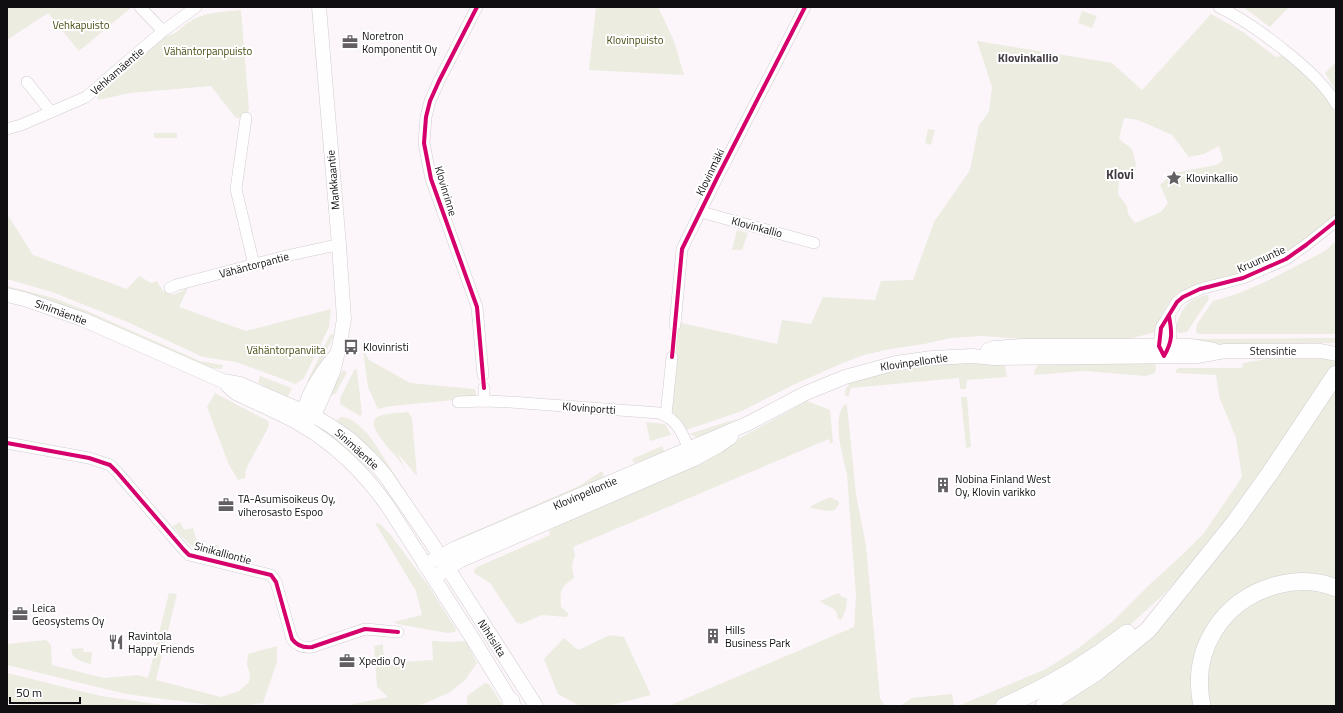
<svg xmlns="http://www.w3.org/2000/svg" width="1343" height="713" font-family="'Titillium Web',sans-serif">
  <rect width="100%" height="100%" fill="#fcf6fb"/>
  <!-- green -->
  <g fill="#ecece1" fill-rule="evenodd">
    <polygon points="7,7 132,7 79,51 48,13 7,40"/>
    <polygon points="596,7 658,7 674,41 684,75 589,70"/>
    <polygon points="1243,7 1289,7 1270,27"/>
    <path d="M241,10L249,109L244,118H236L211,86L130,93L98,100L97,95L165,36C175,36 181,27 189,22C203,12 223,12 241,10Z"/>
    <polygon points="1082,11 1097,16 1092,28 1078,23"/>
    <path d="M1211,14L1243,32L1276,57L1282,56L1307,76L1327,97L1336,114V215L1301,245L1241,276L1206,282L1188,288L1171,300L1161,315L1155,332L1126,340H1036L982,336L951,338L924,344L890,349L864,355L838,365L789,387L742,411L686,430L669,408L677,322L777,344L782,320L811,324L823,297L875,300L881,281L913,280L934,222L970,170L979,125L989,112L992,87L977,41L1112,63L1142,90ZM1124,118L1138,120L1172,135L1189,157L1204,154L1219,146L1223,160L1216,165L1173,173L1160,185L1168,203L1161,212L1135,223L1128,214L1127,206L1118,194L1119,181L1132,178L1136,164L1132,149L1119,139Z"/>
    <polygon points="1336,62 1336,91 1325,73"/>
    <polygon points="928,129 935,130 931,145 925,143"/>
    <rect x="154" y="133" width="23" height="5"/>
    <polygon points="9,217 33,255 127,289 139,276 151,283 157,281 163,291 173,295 188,288 179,307 246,331 331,309 329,327 304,378 296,384 236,362 203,357 125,321 52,292 7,279 7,218"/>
    <polygon points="737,230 748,233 742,250 732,250"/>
    <polygon points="1336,241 1336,334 1198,334 1196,332 1197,324 1213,301 1237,294 1267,281 1325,251"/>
    <polygon points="7,286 54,298 85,310 200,361 223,365 222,369 208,368 85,314 53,302 7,289"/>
    <path d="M1205,295H1208L1209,299L1187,332L1179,333C1175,329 1176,326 1178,321C1183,305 1190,300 1205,295Z"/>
    <polygon points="332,334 334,335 311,384 307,382 330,335"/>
    <polygon points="1336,338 1336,343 1194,344 1193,339"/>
    <polygon points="363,350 369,360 410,383 475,389 477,398 391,406 378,409 368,387"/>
    <polygon points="1267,359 1336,359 1336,379 1228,519 1194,562 1162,596 1131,624 1087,657 1005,700 990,706 958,706 1046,669 1076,650 1113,621 1148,586 1183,554 1204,533 1242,477 1236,438 1219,396 1216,375 1176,373 1176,370 1179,368 1242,368 1243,363"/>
    <path d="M997,361V365L1005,366L1007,377L967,380L966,389H960L959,378L851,388L848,397L845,395C844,389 849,384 852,380L920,365Z"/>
    <path d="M1043,362H1152L1156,366L1155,373L1146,376L1084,371L1034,375C1034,368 1038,365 1043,362Z"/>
    <polygon points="355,369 357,370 362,414 360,416 340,404 340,398"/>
    <polygon points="343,370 347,372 336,393 332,395 330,394"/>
    <polygon points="260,376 292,388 287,398 258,383"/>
    <polygon points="1336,388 1336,583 1301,577 1215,620 1198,706 1053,706 1174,610 1202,577 1225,547 1281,471"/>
    <polygon points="215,393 268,421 269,426 246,469 245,478 238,480 229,465 207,407"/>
    <polygon points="961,397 967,397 971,447 966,448"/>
    <path d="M807,401L830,410L833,442L831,444L829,439L573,547L575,555L572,565L574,578C560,587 560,590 561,607L569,614L566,617L542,615L521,624L516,622L490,583L474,573V570L477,567L550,535L549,531L574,514L695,463Z"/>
    <path d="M845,404L847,405L856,494L866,546L880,698L885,706H673V704L854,627L856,597L847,474C843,457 831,418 845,404Z"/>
    <path d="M408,412L412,418L417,476L398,454L408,476C405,471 403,465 399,460C393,452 368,429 375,419C379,413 401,413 408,412Z"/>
    <path d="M341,417C353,417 364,430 371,438L435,537L336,423L338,419Z"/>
    <polygon points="739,418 703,436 696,437 689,434"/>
    <polygon points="646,422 665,424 671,435 650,441"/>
    <polygon points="332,433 353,448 375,470 372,472 350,452 329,437"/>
    <polygon points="662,446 665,454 634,463 632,459"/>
    <polygon points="602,471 604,476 585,489 460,543 457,539 579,486"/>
    <polygon points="830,497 838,501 839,504 835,510 828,511 811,508 811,506"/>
    <polygon points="180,522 184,530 193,528 197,542 204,541 206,547 218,545 220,555 195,549 182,537 173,526"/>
    <polygon points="375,523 380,524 390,534 428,585 456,629 455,632 447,633 397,624 394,622 422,615 416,591"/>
    <polygon points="1310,587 1336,595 1336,706 1209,706 1205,682 1212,645 1234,613 1263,595"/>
    <polygon points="169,593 177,594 156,680 221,697 239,691 249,682 250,674 247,665 248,654 277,646 277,662 263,703 242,706 217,706 126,694 7,665 7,644 46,640 51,645 52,665 104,678 138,675 148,678"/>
    <path d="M838,593L844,598H847L846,609L841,620L838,619C837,605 827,608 820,601Z"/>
    <polygon points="610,635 624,637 651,695 608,706 578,705 558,694 544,659 564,638 578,650"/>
    <polygon points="432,641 451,642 466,641 477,663 465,680 449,693 418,706 344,706 388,697 377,687 374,646 383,644 384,663 433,660"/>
    <polygon points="83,648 84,652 92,652 91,664 82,662 73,656 71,649"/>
    <polygon points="7,673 101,696 170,706 26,706 7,702"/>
    <polygon points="485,683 489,684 503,706 467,706 467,696"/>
    <polygon points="952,694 954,706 900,706 912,698"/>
  </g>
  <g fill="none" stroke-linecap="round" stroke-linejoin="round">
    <defs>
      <g id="minor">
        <polyline points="140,7 163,31"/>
        <polyline points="477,7 439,81 430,101 426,117 424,143 431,179 477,307 483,375"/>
        <path d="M1219,7C1252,23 1319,72 1336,104"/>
        <polyline points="27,82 51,112"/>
        <polyline points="246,118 236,189 254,265"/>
        <polyline points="7,129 21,125 86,97 163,31 196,7"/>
        <polyline points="701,212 814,243"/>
        <polyline points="170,288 176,285 286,256 327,247 339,245"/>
        <path d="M1169,316C1172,332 1173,341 1164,356L1159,346L1161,328L1177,302L1183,297L1200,289L1243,278L1286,259L1306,245L1336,221"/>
        <polyline points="675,325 682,249 717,178 805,7"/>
        <polyline points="484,388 484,401"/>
        <path d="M458,402L484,401L510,402L659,413C680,420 683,437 692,455"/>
        <polyline points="666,415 672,357"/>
        <path d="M7,443L89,458L110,465L117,472L184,550L189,555L271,575L276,582L292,639C297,646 303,648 312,647L365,629L398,632"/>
      </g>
      <g id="major">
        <polyline points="7,295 24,299 82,319 223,381 240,384 314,416 331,426 351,440 369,457 385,475 431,542 536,706"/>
        <polyline points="988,350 994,348 1022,346 1191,346 1214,350"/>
        <path d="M228,386L236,393C258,404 282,413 303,426C337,446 364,473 387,505L476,644L514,706"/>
        <path d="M303,419C304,398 322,371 336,355"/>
        <polyline points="307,421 314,416 333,372 340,343 344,319 339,245 319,7"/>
        <polyline points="425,565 454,549 747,424 806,393 845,377 896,363 932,358 972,356 994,358 1197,356 1225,351 1321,351 1336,354"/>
        <polyline points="439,574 461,560 694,459 718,446 731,437"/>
      </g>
      <g id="highway">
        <polyline points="511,706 511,701"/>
        <path d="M1004,706C1048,687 1090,662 1127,633"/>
        <polyline points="1044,706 1098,671 1148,630 1235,522 1270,473 1336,374"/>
        <path d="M1202,706C1190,650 1222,600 1277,585C1296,580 1317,580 1336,588"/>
      </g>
    </defs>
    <!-- minor casing -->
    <use href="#minor" stroke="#d1ccd0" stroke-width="12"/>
    <!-- major casing -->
    <use href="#major" stroke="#d1ccd0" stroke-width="15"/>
    <!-- highway casing -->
    <use href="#highway" stroke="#d1ccd0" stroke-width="18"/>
    <!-- minor -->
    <use href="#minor" stroke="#fffefe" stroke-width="11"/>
    <!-- major -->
    <use href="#major" stroke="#fffefe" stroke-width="14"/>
    <!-- highway -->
    <use href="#highway" stroke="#fffefe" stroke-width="17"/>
    <defs>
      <g id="cycleway">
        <polyline points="477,7 439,81 430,101 426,117 424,143 431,179 477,307 484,388"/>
        <path d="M1169,316C1172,332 1173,341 1164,356L1159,346L1161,328L1177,302L1183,297L1200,289L1243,278L1286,259L1306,245L1336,221"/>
        <polyline points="672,357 682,249 717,178 805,7"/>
        <path d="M7,443L89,458L110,465L117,472L184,550L189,555L271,575L276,582L292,639C297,646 303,648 312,647L365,629L398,632"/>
      </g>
    </defs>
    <!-- cycleway casing -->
    <use href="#cycleway" stroke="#fff" stroke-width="6"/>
    <!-- cycleway -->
    <use href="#cycleway" stroke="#d6006c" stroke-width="4"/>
  </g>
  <!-- icons -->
  <defs>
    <symbol id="office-bare" viewBox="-9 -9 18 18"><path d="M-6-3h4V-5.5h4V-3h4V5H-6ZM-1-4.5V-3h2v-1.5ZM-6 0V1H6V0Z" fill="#635f63" stroke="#fff" stroke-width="2.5" paint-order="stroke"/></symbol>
    <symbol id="sight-bare" viewBox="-9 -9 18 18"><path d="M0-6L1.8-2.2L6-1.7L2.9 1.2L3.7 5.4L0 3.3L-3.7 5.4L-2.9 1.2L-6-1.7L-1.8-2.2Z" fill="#635f63" stroke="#fff" stroke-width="2.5" paint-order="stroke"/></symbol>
    <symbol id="bus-bare" viewBox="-9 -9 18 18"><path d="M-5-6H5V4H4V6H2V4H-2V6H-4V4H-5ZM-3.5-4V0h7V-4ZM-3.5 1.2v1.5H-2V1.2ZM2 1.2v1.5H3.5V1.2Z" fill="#635f63" stroke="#fff" stroke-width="2.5" paint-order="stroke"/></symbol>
    <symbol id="building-bare" viewBox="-9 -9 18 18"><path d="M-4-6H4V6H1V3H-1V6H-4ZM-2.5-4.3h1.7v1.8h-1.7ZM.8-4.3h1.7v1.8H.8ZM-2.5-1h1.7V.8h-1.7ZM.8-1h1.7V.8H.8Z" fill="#635f63" stroke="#fff" stroke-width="2.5" paint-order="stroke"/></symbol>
    <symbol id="restaurant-bare" viewBox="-9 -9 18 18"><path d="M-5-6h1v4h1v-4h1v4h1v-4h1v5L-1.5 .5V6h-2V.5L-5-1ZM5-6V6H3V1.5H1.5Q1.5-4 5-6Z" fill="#635f63" stroke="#fff" stroke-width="2.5" paint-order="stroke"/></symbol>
  </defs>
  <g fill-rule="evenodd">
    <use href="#office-bare" x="339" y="31" width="22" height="22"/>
    <use href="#sight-bare" x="1163" y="167" width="22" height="22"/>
    <use href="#bus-bare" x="340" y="336" width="22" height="22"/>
    <use href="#building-bare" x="932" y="474" width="22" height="22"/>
    <use href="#office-bare" x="215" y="494" width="22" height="22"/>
    <use href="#office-bare" x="9" y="603" width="22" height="22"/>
    <use href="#building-bare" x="702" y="625" width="22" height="22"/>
    <use href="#restaurant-bare" x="105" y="631" width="22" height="22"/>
    <use href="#office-bare" x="336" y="650" width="22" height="22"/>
  </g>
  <g text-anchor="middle" stroke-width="4" stroke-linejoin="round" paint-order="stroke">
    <!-- park labels -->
    <g font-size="11" fill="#4a4e14" stroke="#fff">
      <text x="81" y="29">Vehkapuisto</text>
      <text x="635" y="44">Klovinpuisto</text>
      <text x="208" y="55">Vähäntorpanpuisto</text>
      <text x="286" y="354">Vähäntorpanviita</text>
    </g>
    <!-- poi labels -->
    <g font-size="11" fill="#110e11" stroke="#fff" text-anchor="start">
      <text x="362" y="40">Noretron<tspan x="362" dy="13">Komponentit Oy</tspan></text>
      <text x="1186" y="182">Klovinkallio</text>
      <text x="363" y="351">Klovinristi</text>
      <text x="955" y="483">Nobina Finland West<tspan x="955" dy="13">Oy, Klovin varikko</tspan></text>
      <text x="238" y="503">TA-Asumisoikeus Oy,<tspan x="238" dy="13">viherosasto Espoo</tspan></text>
      <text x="32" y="612">Leica<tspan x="32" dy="13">Geosystems Oy</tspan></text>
      <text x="725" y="634">Hills<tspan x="725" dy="13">Business Park</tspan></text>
      <text x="128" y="640">Ravintola<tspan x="128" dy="13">Happy Friends</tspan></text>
      <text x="359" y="665">Xpedio Oy</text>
    </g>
    <!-- street labels -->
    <g font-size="11" fill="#110e11" stroke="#fff">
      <text transform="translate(117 71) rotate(-41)" y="4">Vehkamäentie</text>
      <text transform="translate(710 172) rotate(-64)" y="4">Klovinmäki</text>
      <text transform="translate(333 180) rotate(-95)" y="4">Mankkaantie</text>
      <text transform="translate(446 191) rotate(73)" y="4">Klovinrinne</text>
      <text transform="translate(757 227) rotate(15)" y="4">Klovinkallio</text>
      <text transform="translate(1261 259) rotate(-24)" y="4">Kruununtie</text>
      <text transform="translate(254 265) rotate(-15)" y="4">Vähäntorpantie</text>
      <text transform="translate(61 312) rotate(20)" y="4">Sinimäentie</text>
      <text x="1273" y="355">Stensintie</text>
      <text transform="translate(914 362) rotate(-8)" y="4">Klovinpellontie</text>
      <text transform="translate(589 408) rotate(4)" y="4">Klovinportti</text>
      <text transform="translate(357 449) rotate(42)" y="4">Sinimäentie</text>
      <text transform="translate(585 493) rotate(-23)" y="4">Klovinpellontie</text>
      <text transform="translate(223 553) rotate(15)" y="4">Sinikalliontie</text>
      <text transform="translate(492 638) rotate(57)" y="4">Nihtisilta</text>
    </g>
    <!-- neighbourhood labels -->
    <g font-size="12" font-weight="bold" fill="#433b42" stroke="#fff">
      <text x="1028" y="62">Klovinkallio</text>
    </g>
    <!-- quarter labels -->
    <g font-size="13" font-weight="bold" fill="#433b42" stroke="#fff">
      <text x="1120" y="179">Klovi</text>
    </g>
  </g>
  <!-- border -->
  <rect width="1343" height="713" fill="none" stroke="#110e11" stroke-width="16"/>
  <!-- scale -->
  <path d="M10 697v6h70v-6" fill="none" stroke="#110e11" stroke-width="2"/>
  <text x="16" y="697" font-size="12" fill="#110e11" stroke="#ffffff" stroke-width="3" paint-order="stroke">50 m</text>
</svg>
